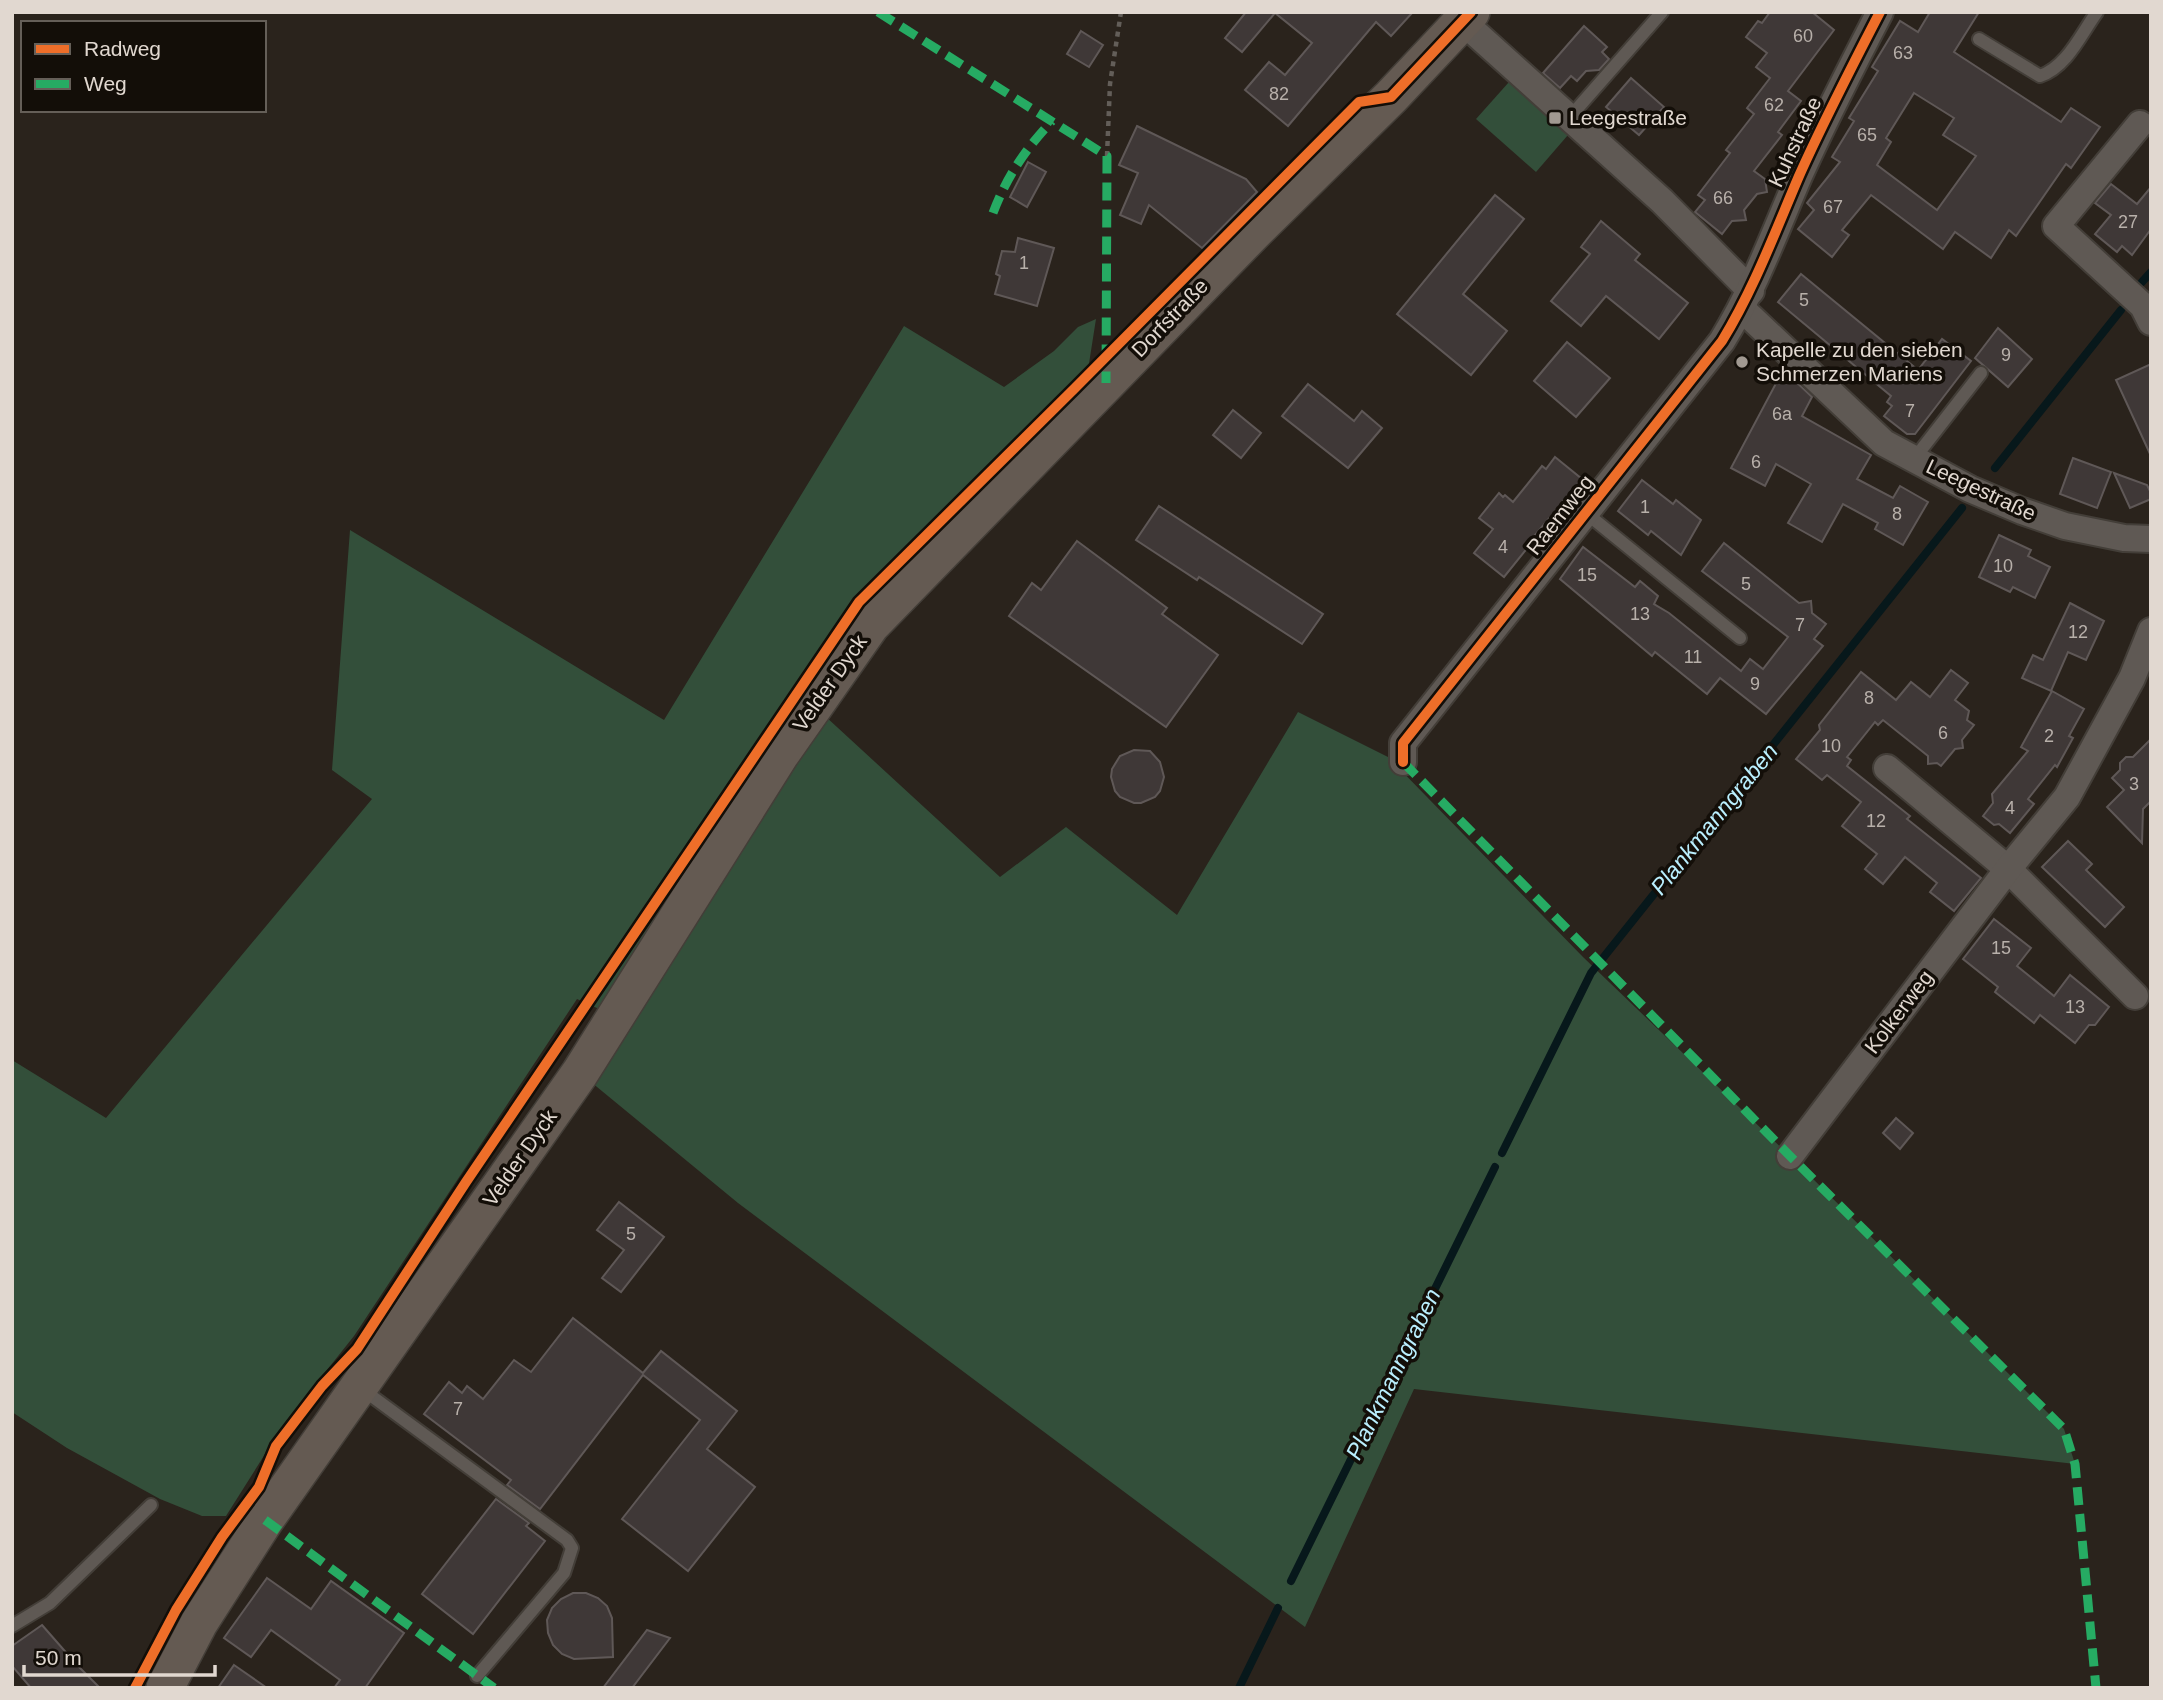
<svg xmlns="http://www.w3.org/2000/svg" width="2163" height="1700" font-family="Helvetica,sans-serif">
  <rect width="100%" height="100%" fill="#2a231c"/>
  <!-- green -->
  <g fill="#334f3a">
    <polygon points="1509,82 1568,135 1536,172 1476,119"/>
    <polygon points="1096,319 1079,427 886,631 825,716 1000,877 1066,827 1177,915 1298,712 1388,757 1583,957 1790,1156 2064,1429 2075,1464 1414,1389 1305,1627 738,1203 580,1073 619,1018 577,999 354,1336 284,1424 226,1516 202,1516 160,1499 67,1448 12,1412 12,1060 106,1118 372,799 332,770 350,530 664,720 904,326 1004,387 1054,351 1078,327"/>
  </g>
  <g fill="none" stroke-linecap="round" stroke-linejoin="round">
    <!-- stream -->
    <g stroke="#07181b" stroke-width="8">
      <polyline points="2142,282 2151,272"/>
      <polyline points="1995,468 2121,310"/>
      <polyline points="1502,1153 1591,973 1962,508"/>
      <polyline points="1291,1581 1495,1167"/>
      <polyline points="1239,1688 1278,1608"/>
    </g>
  </g>
  <!-- building -->
  <g fill="#3f3837" stroke="#5f5857" stroke-width="2" fill-rule="evenodd">
    <polygon points="1246,12 1413,12 1391,36 1376,22 1288,126 1245,90 1269,62 1285,75 1312,43 1275,13 1242,52 1225,38"/>
    <polygon points="1770,12 1812,12 1834,30 1788,91 1801,101 1778,132 1782,135 1754,171 1765,179 1767,192 1757,194 1744,210 1746,220 1732,221 1722,234 1695,212 1705,200 1698,195 1730,153 1726,150 1754,114 1747,108 1770,78 1756,67 1767,53 1746,37 1758,21 1762,23"/>
    <path d="M1930,12H1979L1954,52L2061,122L2071,108L2100,127L2071,168L2066,164L2016,236L2009,230L1991,258L1955,232L1943,249L1871,195L1842,230L1849,235L1832,257L1798,229L1814,210L1807,203L1840,162L1832,157L1854,121L1849,118L1878,71L1872,67L1900,21L1918,32ZM1914,93L1954,118L1943,135L1976,156L1937,210L1877,165L1891,142L1886,138Z"/>
    <polygon points="1584,26 1607,47 1602,52 1609,59 1599,70 1586,71 1577,81 1571,76 1560,88 1543,73"/>
    <polygon points="1081,31 1103,45 1089,67 1067,54"/>
    <polygon points="1631,78 1664,107 1639,135 1606,107"/>
    <polygon points="1137,126 1246,179 1257,192 1202,248 1149,205 1141,224 1120,215 1138,173 1119,165"/>
    <polygon points="1028,162 1046,172 1027,207 1010,197"/>
    <polygon points="2111,184 2137,204 2151,187 2151,229 2132,255 2122,246 2117,252 2095,234 2111,215 2095,203"/>
    <polygon points="1495,195 1524,219 1463,294 1507,331 1471,375 1397,314"/>
    <polygon points="1601,221 1640,254 1635,260 1688,303 1659,339 1606,296 1581,326 1551,301 1590,254 1581,247"/>
    <polygon points="1018,238 1054,248 1037,306 995,294 1000,276 996,274 1002,251 1015,252"/>
    <polygon points="1801,274 1918,370 1942,339 1971,361 1915,434 1907,434 1884,416 1892,406 1887,402 1891,396 1778,302"/>
    <polygon points="1998,328 2032,359 2008,387 1975,358"/>
    <polygon points="1567,342 1610,378 1576,417 1534,381"/>
    <polygon points="2151,364 2151,456 2116,380"/>
    <polygon points="1782,372 1791,377 1812,397 1802,416 1871,455 1857,479 1893,498 1900,486 1928,502 1903,545 1875,529 1878,523 1843,504 1822,542 1788,523 1811,484 1776,464 1765,486 1731,468"/>
    <polygon points="1308,384 1354,421 1362,411 1382,428 1348,468 1282,416"/>
    <polygon points="1233,410 1261,433 1241,458 1213,435"/>
    <polygon points="1555,457 1582,479 1531,540 1533,541 1504,577 1474,553 1493,529 1479,518 1499,493 1503,497 1505,495 1513,502 1542,466 1546,469"/>
    <polygon points="2073,458 2111,472 2097,508 2060,494"/>
    <polygon points="2114,473 2147,485 2151,493 2151,499 2130,508"/>
    <polygon points="1642,480 1673,504 1676,500 1701,520 1681,555 1651,531 1648,535 1618,511"/>
    <polygon points="1159,506 1323,614 1302,644 1199,577 1197,580 1136,540"/>
    <polygon points="1999,535 2031,550 2028,556 2050,567 2035,598 2013,587 2010,592 1979,577"/>
    <polygon points="1077,541 1167,608 1162,614 1218,655 1166,727 1009,616 1032,583 1041,590"/>
    <polygon points="1724,543 1799,603 1811,601 1812,613 1826,624 1814,639 1823,646 1766,714 1720,678 1707,694 1655,652 1652,656 1560,579 1583,547 1635,587 1640,581 1658,596 1654,604 1669,613 1741,671 1750,659 1763,669 1788,637 1702,571"/>
    <polygon points="2070,603 2104,621 2086,660 2068,652 2051,691 2022,678 2033,655 2043,660"/>
    <polygon points="1951,670 1968,683 1955,700 1969,711 1967,720 1974,725 1962,740 1963,748 1955,749 1941,766 1937,763 1928,764 1928,756 1883,720 1878,725 1875,722 1847,757 1851,760 1847,766 1910,816 1907,819 1981,878 1954,911 1930,892 1937,883 1905,857 1883,884 1865,869 1877,854 1842,826 1861,802 1827,775 1822,780 1796,759 1820,730 1819,725 1861,672 1896,700 1911,682 1930,697"/>
    <polygon points="2052,691 2084,709 2069,736 2073,738 2057,767 2055,765 2028,799 2034,804 2010,833 1999,824 1994,825 1983,816 1993,803 1992,794 2028,751 2021,747"/>
    <polygon points="2151,739 2151,801 2143,809 2142,843 2107,807 2124,790 2112,778 2120,770 2120,763 2126,757 2133,757"/>
    <polygon points="1134,750 1150,751 1160,762 1164,777 1160,791 1155,797 1141,803 1134,803 1120,797 1115,791 1111,777 1112,769 1120,756"/>
    <polygon points="2068,841 2092,864 2086,870 2124,907 2105,927 2042,867"/>
    <polygon points="1994,919 2031,948 2017,966 2054,996 2070,975 2109,1007 2095,1025 2089,1025 2075,1043 2040,1015 2034,1023 1995,992 1998,987 1963,959"/>
    <polygon points="1896,1118 1913,1133 1900,1149 1883,1133"/>
    <polygon points="619,1202 664,1237 621,1292 602,1278 624,1250 597,1230"/>
    <polygon points="573,1318 643,1373 661,1351 737,1411 707,1449 755,1487 688,1571 622,1519 700,1420 643,1375 540,1509 507,1485 511,1480 424,1414 449,1382 462,1393 467,1386 483,1399 514,1360 531,1372"/>
    <polygon points="496,1499 529,1523 526,1526 545,1541 473,1634 422,1594"/>
    <polygon points="267,1578 311,1609 331,1581 404,1633 365,1688 334,1688 340,1680 271,1630 251,1657 224,1638"/>
    <polygon points="573,1593 586,1593 598,1598 607,1606 612,1618 613,1657 574,1659 562,1654 553,1645 548,1633 547,1620 552,1608 561,1599"/>
    <polygon points="42,1625 77,1665 100,1688 31,1688 12,1666 12,1646"/>
    <polygon points="647,1630 670,1638 632,1688 603,1688"/>
    <polygon points="234,1665 267,1688 218,1688"/>
  </g>
  <g fill="none" stroke-linecap="round" stroke-linejoin="round">
    <defs>
      <g id="lane">
        <path d="M1979,39L2040,76C2067,67 2081,34 2097,12"/>
        <polyline points="1569,118 1662,12"/>
        <polyline points="1914,459 1981,373"/>
        <polyline points="1586,513 1740,638"/>
        <polyline points="362,1389 567,1540 572,1548 564,1573 477,1676"/>
        <polyline points="12,1626 50,1603 151,1505"/>
      </g>
      <g id="street">
        <polyline points="1462,21 1662,201 1751,291"/>
        <polyline points="2140,124 2056,226 2143,306 2151,322"/>
        <polyline points="1742,309 1884,443 1970,489 2022,511 2065,526 2124,538 2151,539"/>
        <path d="M1403,762V743L1722,341C1754,289 1775,232 1799,176C1824,120 1852,66 1880,12"/>
        <polyline points="1887,768 2008,869 2135,996"/>
        <polyline points="1790,1156 2008,869 2067,797 2132,678 2151,631"/>
      </g>
      <polyline id="secondary" points="165,1688 199,1623 265,1520 580,1073 780,755 871,625 1253,233 1391,97 1471,12"/>
    </defs>
    <!-- lane casing -->
    <use href="#lane" stroke="#433e38" stroke-width="16"/>
    <!-- street casing -->
    <use href="#street" stroke="#433e38" stroke-width="30"/>
    <!-- secondary casing -->
    <use href="#secondary" stroke="#433e38" stroke-width="40"/>
    <!-- path -->
    <polyline stroke="#635e59" stroke-width="4.5" stroke-dasharray="5 5" stroke-linecap="butt" points="1107,156 1110,84 1121,12"/>
    <!-- lane -->
    <use href="#lane" stroke="#5f5954" stroke-width="12"/>
    <!-- street -->
    <use href="#street" stroke="#5f5954" stroke-width="26"/>
    <!-- secondary -->
    <use href="#secondary" stroke="#645a52" stroke-width="37"/>
    <!-- quiet -->
    <g stroke="#26ab63" stroke-width="9" stroke-dasharray="18 9" stroke-linecap="butt">
      <polyline points="878,12 1107,156 1106,383"/>
      <path d="M993,213C1006,178 1026,148 1052,121"/>
      <polyline points="1403,762 1790,1156 2064,1429 2075,1464 2096,1688"/>
      <polyline points="265,1520 494,1688"/>
    </g>
    <defs>
      <g id="cycleway">
        <path d="M1403,762V743L1722,341C1754,289 1775,232 1799,176C1824,120 1852,66 1880,12"/>
        <polyline points="135,1688 176,1610 222,1537 259,1487 276,1446 322,1386 357,1349 466,1182 859,602 1074,389 1359,102 1391,97 1471,12"/>
      </g>
    </defs>
    <!-- cycleway casing -->
    <use href="#cycleway" stroke="#130e08" stroke-width="15"/>
    <!-- cycleway -->
    <use href="#cycleway" stroke="#ee6e29" stroke-width="10"/>
  </g>
  <!-- markers -->
  <g fill="#a19991" stroke="#130e08" stroke-width="2.5">
    <rect x="1548" y="111" width="14" height="14" rx="3.5"/>
    <circle cx="1742" cy="362" r="7"/>
  </g>
  <g text-anchor="middle" stroke-width="7" stroke-linejoin="round" paint-order="stroke">
    <!-- number labels -->
    <g font-size="18" fill="#b8b0aa">
      <text x="1803" y="42">60</text>
      <text x="1903" y="59">63</text>
      <text x="1279" y="100">82</text>
      <text x="1774" y="111">62</text>
      <text x="1867" y="141">65</text>
      <text x="1723" y="204">66</text>
      <text x="1833" y="213">67</text>
      <text x="2128" y="228">27</text>
      <text x="1024" y="269">1</text>
      <text x="1804" y="306">5</text>
      <text x="2006" y="361">9</text>
      <text x="1910" y="417">7</text>
      <text x="1782" y="420">6a</text>
      <text x="1756" y="468">6</text>
      <text x="1645" y="513">1</text>
      <text x="1897" y="520">8</text>
      <text x="1503" y="553">4</text>
      <text x="2003" y="572">10</text>
      <text x="1587" y="581">15</text>
      <text x="1746" y="590">5</text>
      <text x="1640" y="620">13</text>
      <text x="1800" y="631">7</text>
      <text x="2078" y="638">12</text>
      <text x="1693" y="663">11</text>
      <text x="1755" y="690">9</text>
      <text x="1869" y="704">8</text>
      <text x="1943" y="739">6</text>
      <text x="2049" y="742">2</text>
      <text x="1831" y="752">10</text>
      <text x="2134" y="790">3</text>
      <text x="2010" y="814">4</text>
      <text x="1876" y="827">12</text>
      <text x="2001" y="954">15</text>
      <text x="2075" y="1013">13</text>
      <text x="631" y="1240">5</text>
      <text x="458" y="1415">7</text>
    </g>
    <!-- poi labels -->
    <g font-size="21" fill="#e1d8d0" stroke="#130e08" text-anchor="start">
      <text x="1569" y="125">Leegestraße</text>
      <text x="1756" y="357">Kapelle zu den sieben<tspan x="1756" dy="24">Schmerzen Mariens</tspan></text>
    </g>
    <!-- street labels -->
    <g font-size="21" fill="#e1d8d0" stroke="#130e08">
      <text transform="translate(1795 142) rotate(-65)" y="7">Kuhstraße</text>
      <text transform="translate(1170 318) rotate(-46)" y="7">Dorfstraße</text>
      <text transform="translate(1981 490) rotate(25)" y="7">Leegestraße</text>
      <text transform="translate(1560 515) rotate(-52)" y="7">Raemweg</text>
      <text transform="translate(830 683) rotate(-55)" y="7">Velder Dyck</text>
      <text transform="translate(1899 1012) rotate(-53)" y="7">Kolkerweg</text>
      <text transform="translate(520 1158) rotate(-55)" y="7">Velder Dyck</text>
    </g>
    <!-- water labels -->
    <g font-size="23" font-style="italic" fill="#baeffe" stroke="#130e08">
      <text transform="translate(1714 819) rotate(-51)" y="8">Plankmanngraben</text>
      <text transform="translate(1393 1374) rotate(-64)" y="8">Plankmanngraben</text>
    </g>
  </g>
  <!-- border -->
  <rect width="2163" height="1700" fill="none" stroke="#e1d8d0" stroke-width="28"/>
  <!-- legend -->
  <rect x="21" y="21" width="245" height="91" fill="#130e08" stroke="#655f58" stroke-width="2"/>
  <rect x="35" y="44" width="35" height="10" fill="#ee6e29" stroke="#655f58" stroke-width="2"/>
  <text x="84" y="56" font-size="21" fill="#e1d8d0">Radweg</text>
  <rect x="35" y="79" width="35" height="10" fill="#26ab63" stroke="#655f58" stroke-width="2"/>
  <text x="84" y="91" font-size="21" fill="#e1d8d0">Weg</text>
  <!-- scale -->
  <path d="M24 1665v10h191v-10" fill="none" stroke="#e1d8d0" stroke-width="3.5"/>
  <text x="35" y="1665" font-size="21" fill="#e1d8d0" stroke="#130e08" stroke-width="5" paint-order="stroke">50 m</text>
</svg>
